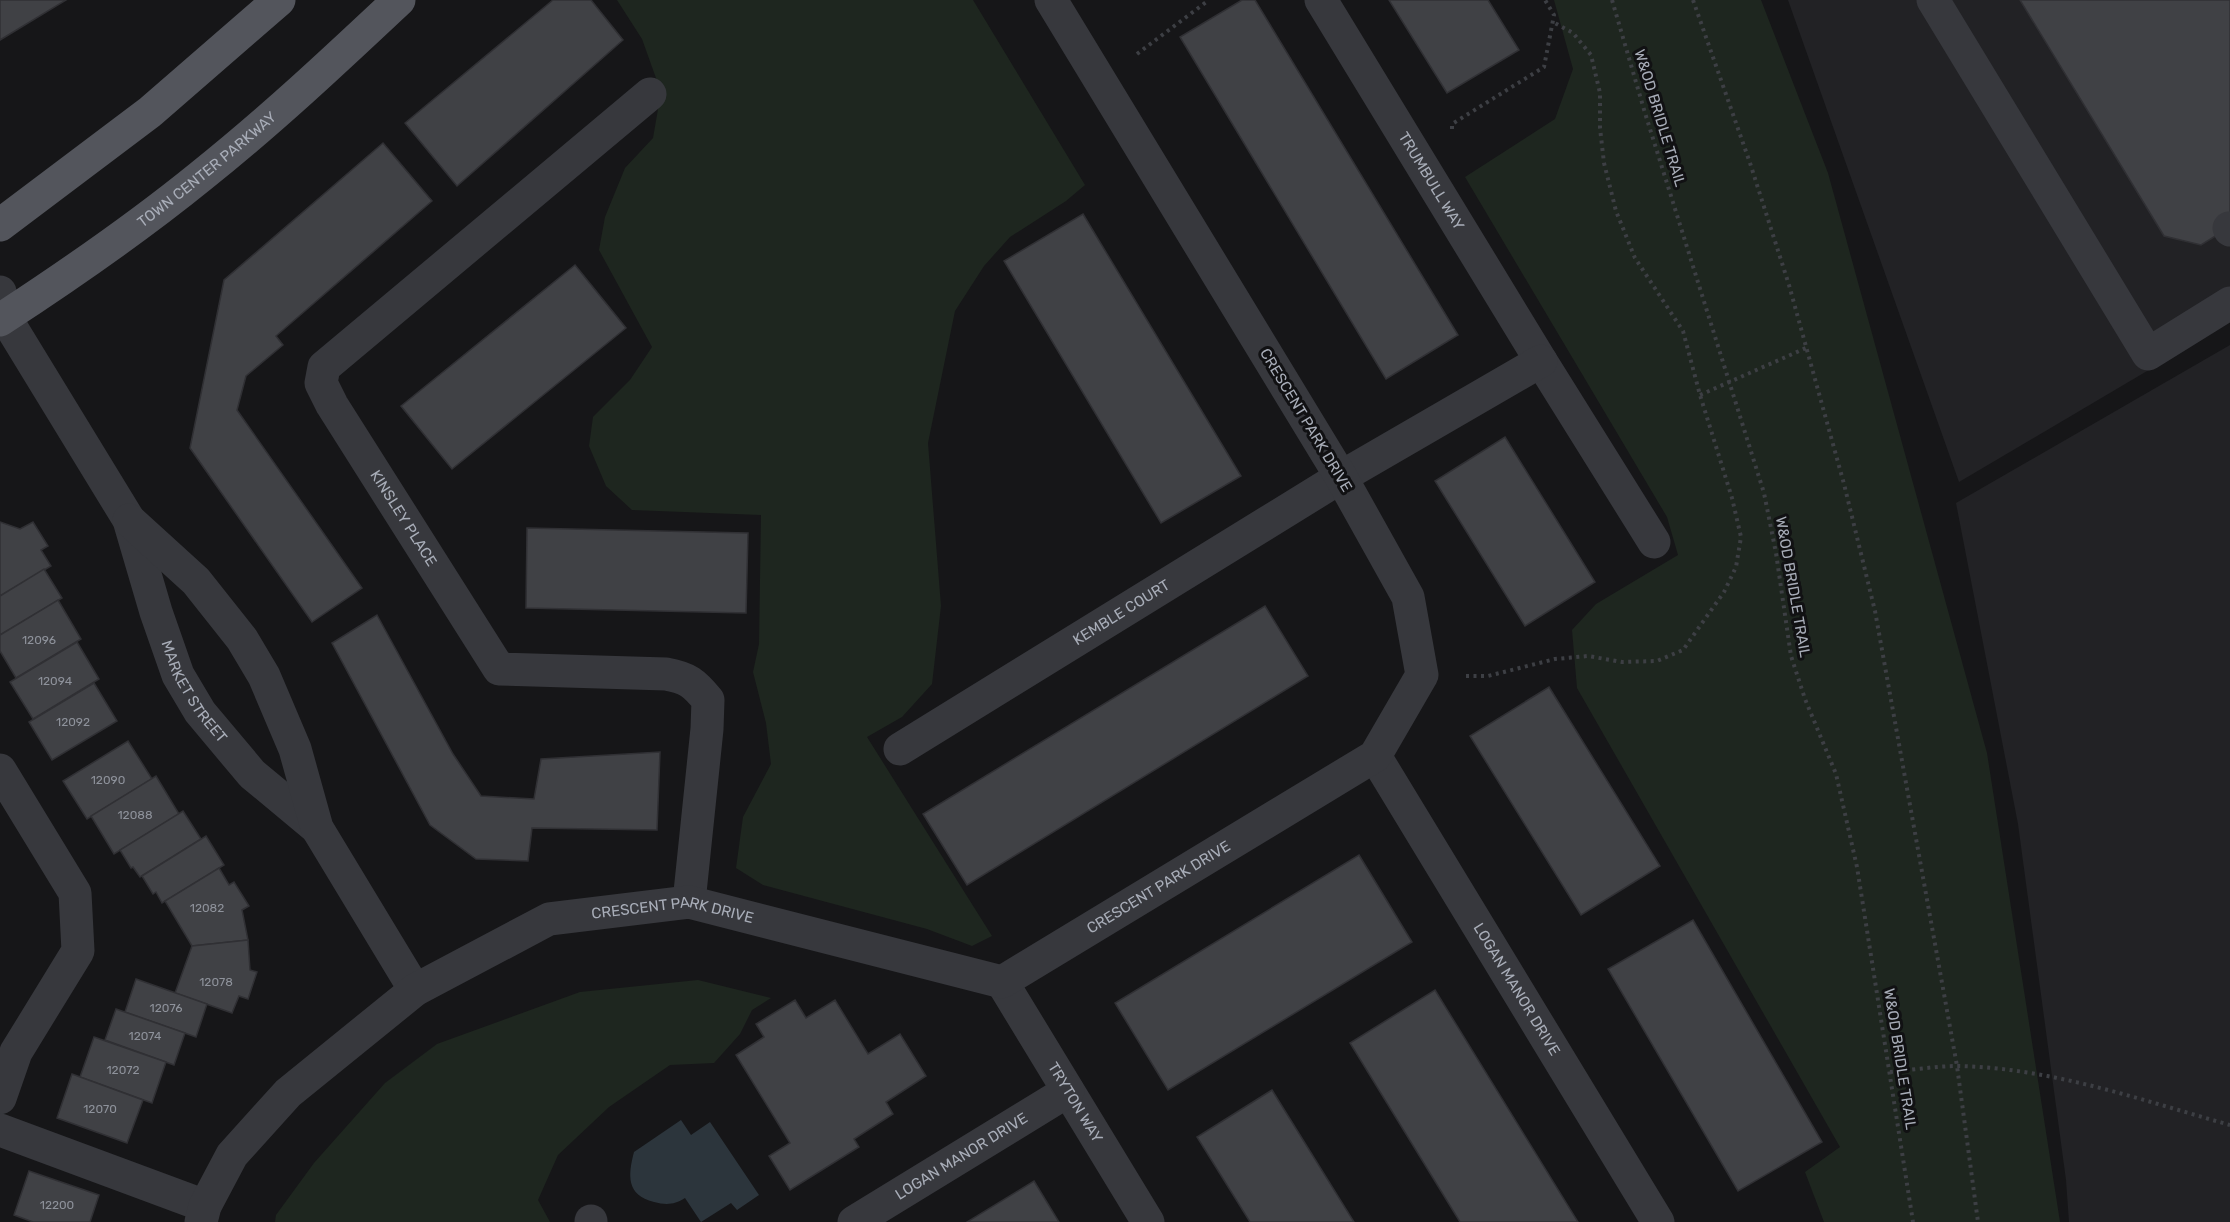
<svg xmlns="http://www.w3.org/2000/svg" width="2230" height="1222" font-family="Rubik,sans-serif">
  <rect width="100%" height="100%" fill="#161618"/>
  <!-- built -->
  <g fill="#222225">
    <polygon points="1788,0 2230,0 2230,322 1959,482"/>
    <polygon points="2230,345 2230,1222 2069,1222 2066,1180 2018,824 1956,503"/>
  </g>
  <!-- green -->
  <g fill="#1e261f">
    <polygon points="617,0 973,0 1085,185 1066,201 1010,237 984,266 955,311 928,443 941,606 932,684 902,717 867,737 992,936 972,946 927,929 763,885 736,868 743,817 771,764 766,723 753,672 759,644 761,515 632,510 606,486 589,446 593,417 630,380 652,347 599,250 605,217 625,168 653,138 661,92 642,39"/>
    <polygon points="1554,0 1761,0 1828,173 1987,753 2060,1222 1824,1222 1805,1172 1840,1147 1577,688 1572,630 1596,604 1678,555 1667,517 1465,177 1555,119 1573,69"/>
    <polygon points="698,980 771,998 752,1010 740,1034 714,1063 670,1065 609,1107 558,1155 538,1200 550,1222 275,1222 276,1215 314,1163 385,1083 437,1044 580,992"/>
  </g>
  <!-- water -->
  <path fill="#2c353c" d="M681,1120L691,1135L710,1122L759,1195L737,1210L731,1203L701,1222L685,1198C674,1205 666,1205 654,1202C626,1195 628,1175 634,1152Z"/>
  <!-- building -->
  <g fill="#404145" stroke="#303034" stroke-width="1.5">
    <polygon points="0,0 66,0 0,40"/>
    <polygon points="553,0 591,0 623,40 457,186 405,123"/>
    <polygon points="1242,0 1255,0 1458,335 1386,379 1180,37"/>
    <polygon points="1389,0 1488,0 1519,50 1447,93"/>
    <polygon points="2020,0 2230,0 2230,227 2201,245 2164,236"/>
    <polygon points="383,143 432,201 276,336 283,345 246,376 237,410 362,588 312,622 190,448 224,280"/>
    <polygon points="1083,214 1241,476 1161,523 1004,261"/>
    <polygon points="575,265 626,328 452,469 401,406"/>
    <polygon points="1505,437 1595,582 1525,626 1435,481"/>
    <polygon points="0,522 20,529 33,522 48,546 41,550 51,566 0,596"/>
    <polygon points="527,528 748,533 746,613 526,608"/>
    <polygon points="44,569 62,598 0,635 0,596"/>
    <polygon points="58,600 81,639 16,678 0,651 0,635"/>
    <polygon points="1265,606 1308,676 967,885 923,814"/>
    <polygon points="377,615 453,754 481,796 534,799 541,759 660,752 657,830 532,828 528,861 476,859 430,825 332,643"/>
    <polygon points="77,642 99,679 33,719 10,682"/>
    <polygon points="94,683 117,721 52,760 29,722"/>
    <polygon points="1549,687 1660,866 1581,915 1470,736"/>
    <polygon points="128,741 152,779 87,819 63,781"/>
    <polygon points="156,776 179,814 114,854 91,816"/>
    <polygon points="183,811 201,839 140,877 133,867 131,868 120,850"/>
    <polygon points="206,836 224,865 162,903 156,892 153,894 142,876"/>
    <polygon points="1359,855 1412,942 1168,1090 1115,1003"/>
    <polygon points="219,868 229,885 234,882 249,906 242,910 248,940 192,946 165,901"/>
    <polygon points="1693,920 1822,1142 1738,1191 1608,969"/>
    <polygon points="248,940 250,970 257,972 248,999 239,996 232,1013 175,993 192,946"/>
    <polygon points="136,979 207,1004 196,1037 125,1012"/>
    <polygon points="1435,990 1578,1222 1460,1222 1350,1043"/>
    <polygon points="795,1000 806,1018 835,1000 868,1054 900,1034 926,1076 886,1102 893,1114 854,1139 859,1147 790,1190 769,1156 790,1143 736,1055 764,1037 756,1024"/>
    <polygon points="116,1009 185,1033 174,1065 105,1040"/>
    <polygon points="94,1037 166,1062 152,1103 80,1077"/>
    <polygon points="72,1074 143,1100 127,1143 57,1118"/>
    <polygon points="1272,1090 1354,1222 1250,1222 1197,1137"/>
    <polygon points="29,1171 99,1195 90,1222 33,1222 14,1215"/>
    <polygon points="1034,1181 1059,1222 967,1222"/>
  </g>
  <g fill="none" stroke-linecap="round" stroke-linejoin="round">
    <!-- path -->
    <g stroke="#3d3f44" stroke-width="4" stroke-dasharray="3 4.5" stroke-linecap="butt">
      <polyline points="1612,0 1645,113 1764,493 1776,553 1791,656 1805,699 1836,774 1857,867 1913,1222"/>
      <polyline points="1693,0 1750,163 1789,285 1844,484 1875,611 1957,1066 1978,1222"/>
      <polyline points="1137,54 1209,0"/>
      <polyline points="1452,129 1452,124 1544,67 1554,15 1545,0"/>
      <polyline points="1700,395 1806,348"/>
      <polyline points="1466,676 1488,676 1555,659 1588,656 1622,662 1657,661 1683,650 1724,592 1736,567 1741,537 1732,498 1700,395 1683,331 1635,258 1616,211 1604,163 1600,128 1600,93 1591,55 1573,33 1553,22"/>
      <path d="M1890,1072C1912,1070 1936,1066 1958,1066C2052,1068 2141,1100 2230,1125"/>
    </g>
    <!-- minor -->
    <g stroke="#37383d" stroke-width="33">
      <path id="s1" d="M1321,0L1541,361L1654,542"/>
      <polyline points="1933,0 2148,354 2230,303"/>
      <path id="s2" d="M650,94L324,367L321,383L332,405L499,669L666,674C688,678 694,683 708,700L707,729L689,902"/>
      <polyline points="2229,228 2230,230"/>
      <path id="s3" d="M0,292L5,317L129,520L156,612L178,675L200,712L252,774L317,828"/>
      <polyline points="129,520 196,581 242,639 264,676 295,749 317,828 415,990"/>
      <path id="s4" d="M900,749L1341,477L1541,361"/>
      <path id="s5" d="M1375,756L1658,1222"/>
      <polyline points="0,770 75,893 78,951 16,1052 0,1098"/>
      <path id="s6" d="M1002,982L1148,1222"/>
      <polyline points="0,1130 205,1206"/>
      <polyline points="591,1221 591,1222"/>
      <path id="s7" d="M201,1222L205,1206L232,1155L288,1093L415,990L549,919L689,902L1002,982L1375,756L1422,675L1408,597L1341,477L1051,0"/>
      <path id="s8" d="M854,1222L1068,1091"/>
    </g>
    <!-- major -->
    <g stroke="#53555c" stroke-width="33">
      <polyline points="0,225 150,112 279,0"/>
      <path id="s9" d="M0,320C69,275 137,228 201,176C270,121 334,61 399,0"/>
    </g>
  </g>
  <g text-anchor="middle" stroke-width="6" stroke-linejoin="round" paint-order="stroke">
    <!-- number labels -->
    <g font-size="12" fill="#8e929b">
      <text x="39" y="644">12096</text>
      <text x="55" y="685">12094</text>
      <text x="73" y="726">12092</text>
      <text x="108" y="784">12090</text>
      <text x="135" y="819">12088</text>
      <text x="207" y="912">12082</text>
      <text x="216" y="986">12078</text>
      <text x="166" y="1012">12076</text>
      <text x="145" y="1040">12074</text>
      <text x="123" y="1074">12072</text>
      <text x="100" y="1113">12070</text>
      <text x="57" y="1209">12200</text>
    </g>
    <!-- street labels -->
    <g font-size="15" fill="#a8adb8" stroke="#111113">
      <text transform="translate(1660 118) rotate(73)" y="5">W&amp;OD BRIDLE TRAIL</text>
      <text dy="5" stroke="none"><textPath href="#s9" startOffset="256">TOWN CENTER PARKWAY</textPath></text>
      <text dy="5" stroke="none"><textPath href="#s1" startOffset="212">TRUMBULL WAY</textPath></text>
      <text transform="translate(1306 420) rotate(59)" y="5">CRESCENT PARK DRIVE</text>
      <text dy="5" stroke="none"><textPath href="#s2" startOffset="600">KINSLEY PLACE</textPath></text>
      <text transform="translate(1793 587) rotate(80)" y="5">W&amp;OD BRIDLE TRAIL</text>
      <text dy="5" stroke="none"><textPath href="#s4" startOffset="260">KEMBLE COURT</textPath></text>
      <text dy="5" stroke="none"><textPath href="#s3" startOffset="448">MARKET STREET</textPath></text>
      <text dy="5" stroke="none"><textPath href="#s7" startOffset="1120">CRESCENT PARK DRIVE</textPath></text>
      <text dy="5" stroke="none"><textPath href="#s7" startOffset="598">CRESCENT PARK DRIVE</textPath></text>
      <text dy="5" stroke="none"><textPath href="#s5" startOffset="273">LOGAN MANOR DRIVE</textPath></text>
      <text transform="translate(1900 1059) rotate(81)" y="5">W&amp;OD BRIDLE TRAIL</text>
      <text dy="5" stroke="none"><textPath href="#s6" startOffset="141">TRYTON WAY</textPath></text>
      <text dy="5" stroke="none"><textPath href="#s8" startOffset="126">LOGAN MANOR DRIVE</textPath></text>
    </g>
  </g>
</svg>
